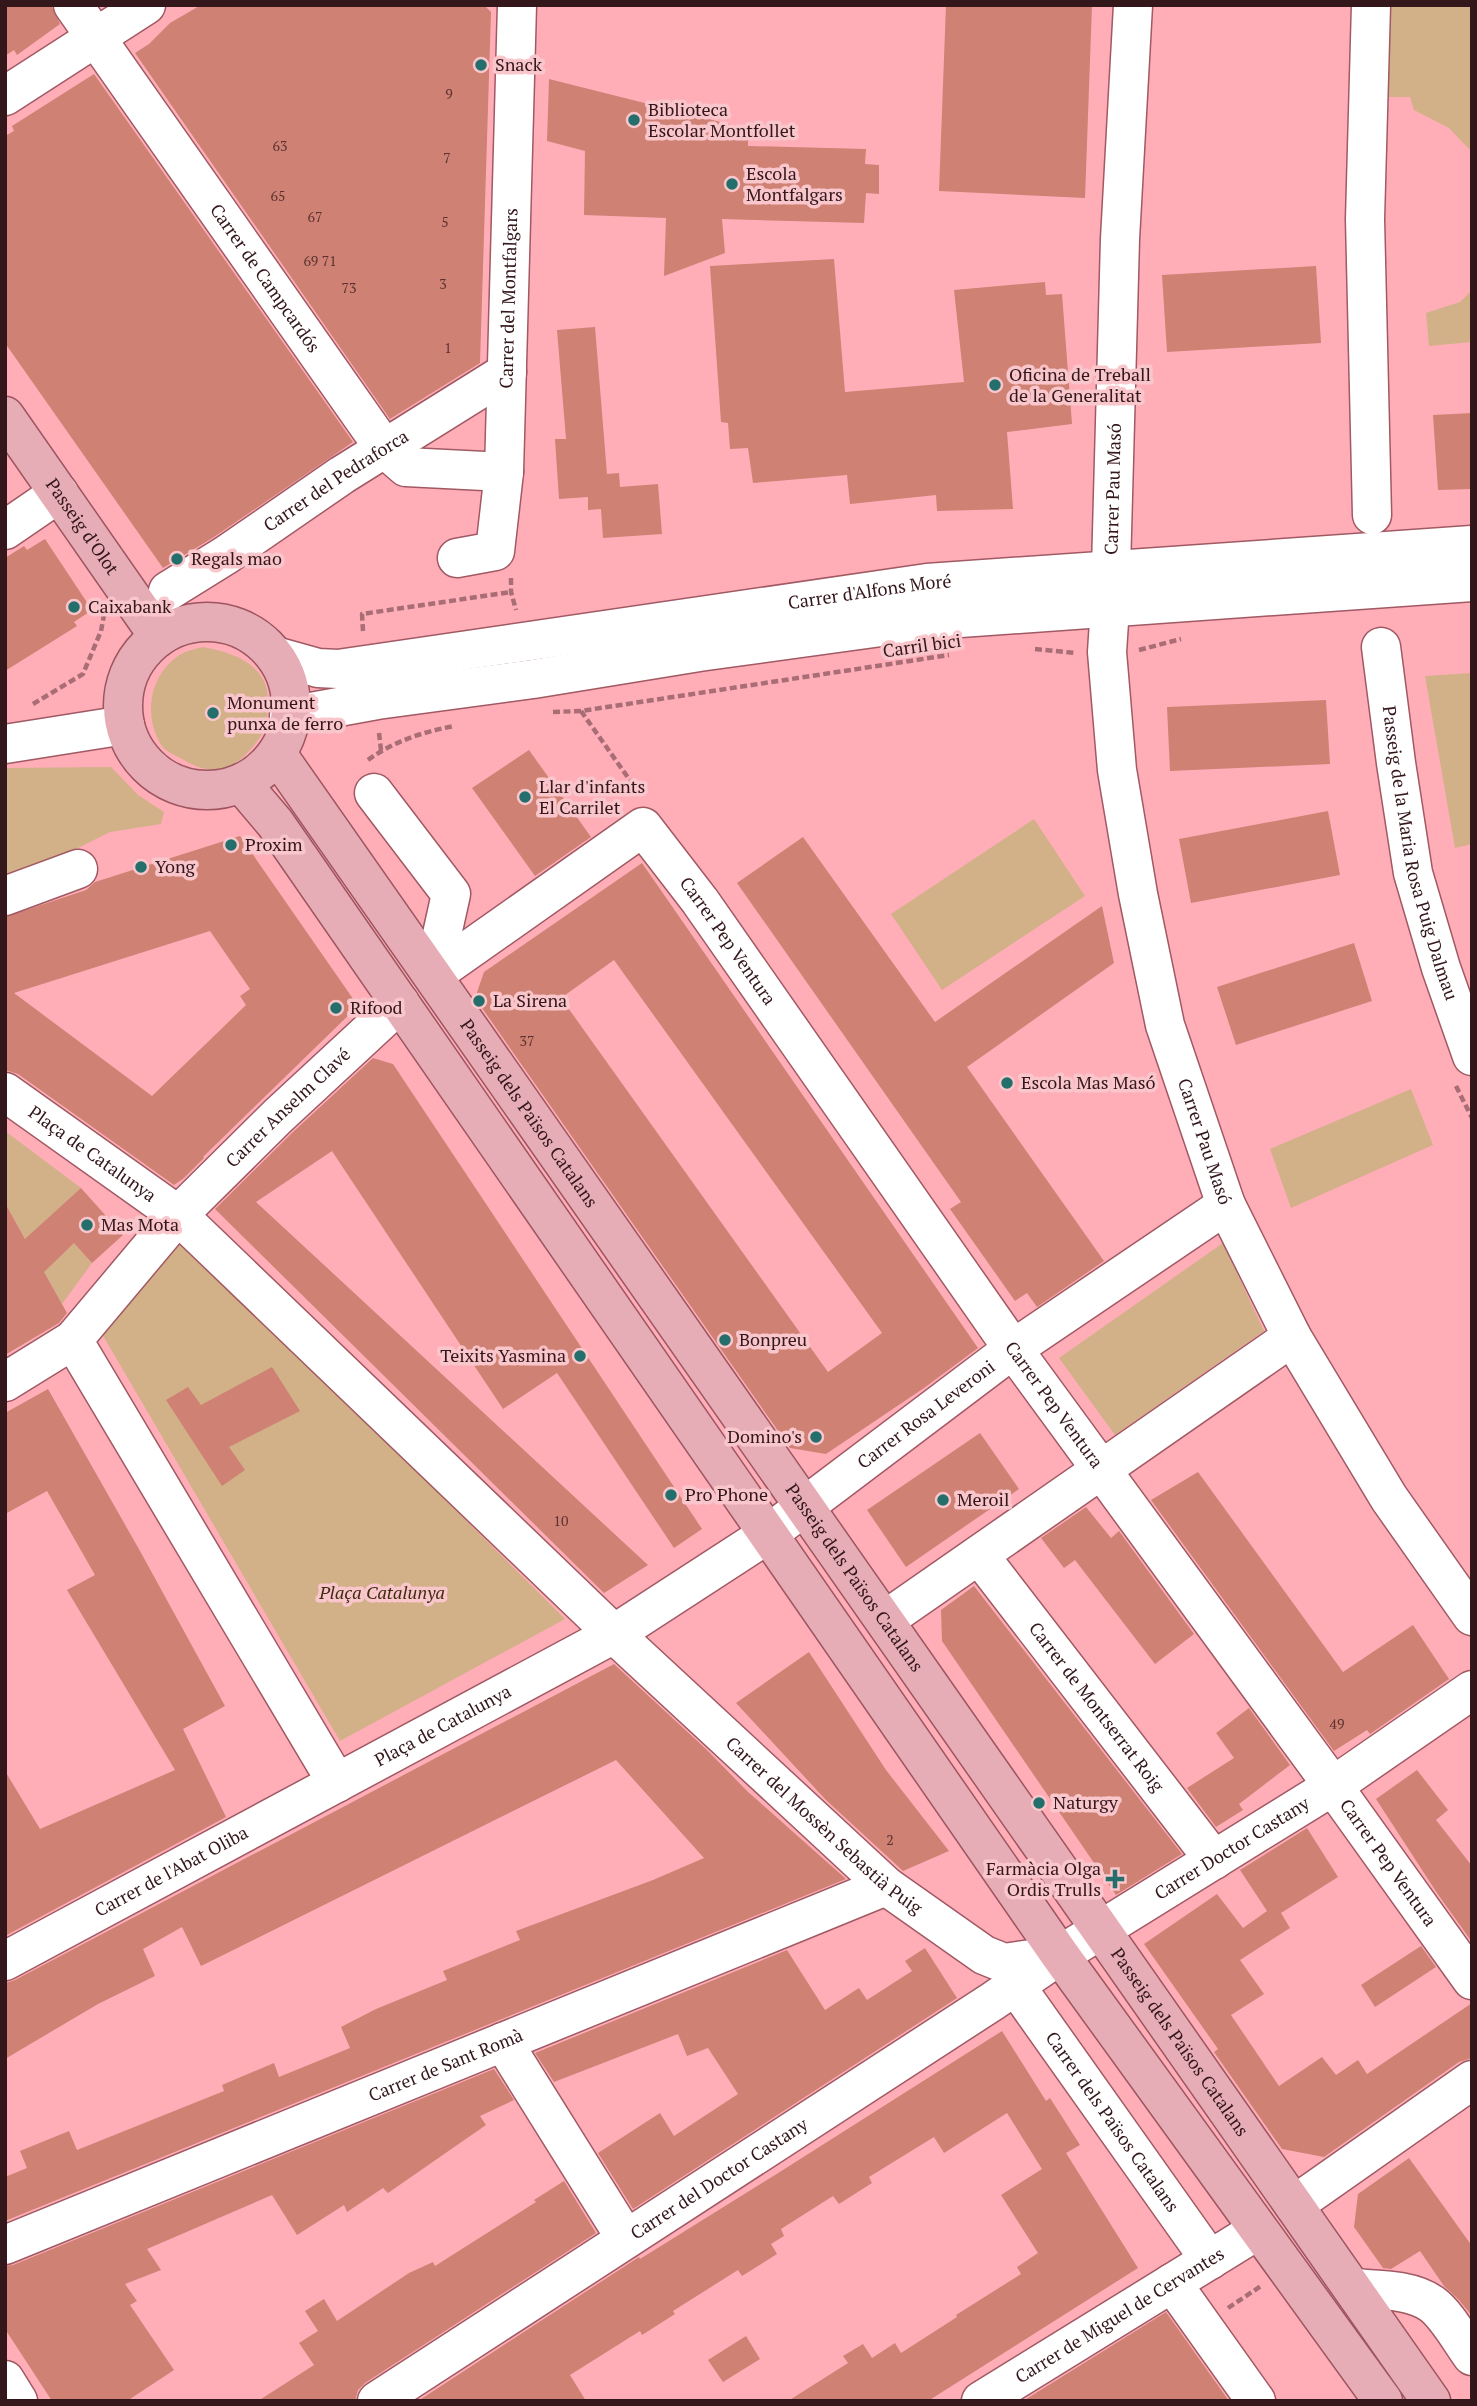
<svg xmlns="http://www.w3.org/2000/svg" width="1477" height="2406" font-family="'PT Serif',serif">
  <rect width="100%" height="100%" fill="#ffaeb8"/>
  <!-- green -->
  <g fill="#d2b088">
    <polygon points="1389,5 1472,5 1472,152 1449,128 1414,110 1410,97 1384,97"/>
    <polygon points="1472,290 1472,342 1429,346 1426,313 1460,302"/>
    <path d="M203,647C237,653 272,667 268,708C267,718 267,725 262,734C242,765 218,781 184,760C177,756 166,752 162,746C143,717 149,676 178,656C185,651 195,649 203,647Z"/>
    <polygon points="1472,673 1472,844 1455,848 1425,676"/>
    <polygon points="111,767 138,795 164,812 161,824 110,832 70,852 5,877 5,768"/>
    <polygon points="1034,819 1085,896 942,990 891,914"/>
    <polygon points="1411,1089 1433,1145 1291,1208 1270,1149"/>
    <polygon points="5,1131 81,1188 51,1216 63,1253 74,1243 92,1263 62,1304 5,1203"/>
    <polygon points="184,1240 565,1619 340,1741 102,1334"/>
    <polygon points="1223,1243 1264,1331 1115,1435 1059,1358"/>
  </g>
  <!-- building -->
  <g fill="#cf8173" fill-rule="evenodd">
    <polygon points="5,5 51,5 60,24 17,55 14,50 5,56"/>
    <polygon points="201,5 484,5 491,12 480,363 390,419 135,53 149,44 170,23"/>
    <polygon points="946,5 1092,5 1085,198 939,191"/>
    <polygon points="94,74 353,442 214,537 163,568 5,343 5,136 14,131 12,126"/>
    <polygon points="549,79 748,129 748,146 866,149 865,164 879,165 879,194 866,193 864,223 722,219 725,253 664,276 666,218 584,215 585,151 547,141"/>
    <polygon points="834,259 845,392 964,382 954,290 1045,282 1046,295 1062,294 1072,424 1007,432 1013,509 937,511 936,495 850,504 847,475 753,483 748,448 730,449 728,423 721,422 710,266"/>
    <polygon points="1316,266 1321,343 1167,352 1162,275"/>
    <polygon points="595,327 607,474 619,473 620,487 658,484 662,534 603,538 601,509 588,510 588,497 559,499 555,439 566,439 557,330"/>
    <polygon points="1472,413 1472,489 1438,490 1433,415"/>
    <polygon points="45,539 92,610 74,622 77,626 5,671 5,558 24,546 27,550"/>
    <polygon points="1326,700 1330,764 1170,771 1167,707"/>
    <polygon points="529,750 591,837 535,876 472,788"/>
    <polygon points="1328,811 1340,875 1191,903 1179,839"/>
    <path d="M240,836L358,1006L203,1157L204,1158L184,1178L174,1185L18,1074L5,1070V917L86,890L95,882ZM210,931L250,989L240,996L246,1005L152,1096L14,993Z"/>
    <polygon points="803,837 935,1022 1102,906 1114,963 967,1067 1104,1261 1037,1307 1027,1293 1015,1301 950,1209 961,1202 737,883"/>
    <path d="M642,863L978,1348L924,1388L826,1454L790,1448L475,998L484,972ZM614,960L882,1333L828,1372L561,998Z"/>
    <polygon points="1354,943 1372,1001 1236,1045 1217,987"/>
    <polygon points="373,1058 393,1064 702,1529 674,1548 557,1373 503,1409 332,1151 256,1202 648,1565 604,1593 215,1209 293,1132"/>
    <polygon points="81,1188 123,1235 92,1263 74,1243 44,1272 67,1313 59,1323 5,1355 5,1203 25,1239"/>
    <polygon points="272,1367 300,1411 229,1447 245,1470 222,1486 166,1400 188,1387 201,1405"/>
    <polygon points="48,1389 140,1551 225,1706 183,1729 226,1817 5,1936 5,1771 40,1829 175,1770 67,1590 95,1575 47,1491 5,1514 5,1413"/>
    <polygon points="980,1433 1019,1489 906,1567 867,1510"/>
    <polygon points="1198,1472 1343,1672 1413,1625 1449,1679 1370,1734 1367,1730 1334,1751 1151,1500"/>
    <polygon points="1086,1507 1111,1538 1119,1531 1194,1634 1155,1664 1075,1560 1064,1568 1041,1538"/>
    <polygon points="974,1586 1182,1854 1116,1895 942,1641 941,1610"/>
    <polygon points="809,1652 886,1770 949,1851 903,1871 826,1800 736,1703"/>
    <polygon points="614,1664 707,1750 747,1791 846,1879 5,2221 5,2177 27,2168 20,2151 69,2131 77,2150 224,2091 222,2085 274,2063 279,2077 350,2048 341,2027 376,2009 447,1980 443,1971 520,1940 516,1931 653,1880 704,1858 616,1760 201,1966 182,1927 143,1949 155,1976 98,2004 5,2059 5,1983 15,1980"/>
    <polygon points="1249,1708 1290,1765 1239,1804 1243,1810 1216,1827 1187,1788 1234,1758 1216,1733"/>
    <polygon points="1417,1770 1448,1810 1436,1820 1472,1866 1472,1942 1437,1893 1376,1799"/>
    <polygon points="1307,1828 1338,1877 1281,1913 1290,1928 1240,1960 1264,1994 1231,2015 1279,2086 1322,2057 1336,2075 1358,2060 1367,2074 1472,2003 1472,2058 1459,2062 1324,2157 1282,2149 1214,2052 1218,2049 1144,1944 1217,1894 1243,1928 1267,1911 1240,1870"/>
    <polygon points="1421,1946 1436,1967 1375,2007 1361,1985"/>
    <polygon points="925,1948 957,1998 633,2209 598,2153 660,2113 674,2136 738,2094 708,2048 687,2056 678,2034 554,2082 535,2053 787,1950 825,2010 859,1988 867,2000 912,1971 905,1961"/>
    <polygon points="1002,2031 1046,2101 1050,2098 1080,2145 1066,2153 1138,2268 928,2401 788,2401 848,2363 843,2356 863,2344 872,2358 895,2343 901,2353 957,2317 956,2315 1021,2274 1017,2267 1038,2253 1001,2195 1042,2169 1007,2113 944,2153 934,2137 869,2177 872,2183 839,2204 833,2196 781,2229 784,2236 771,2244 777,2254 742,2276 738,2270 673,2311 675,2314 642,2335 640,2331 570,2375 586,2401 418,2401 639,2257 640,2259 775,2175"/>
    <polygon points="494,2069 514,2100 480,2116 486,2125 388,2193 383,2188 347,2212 344,2205 297,2235 272,2195 147,2249 161,2270 125,2284 137,2301 130,2305 174,2370 127,2401 52,2401 5,2329 5,2266 13,2265"/>
    <polygon points="1409,2158 1472,2246 1472,2316 1459,2300 1444,2286 1420,2251 1391,2269 1383,2268 1354,2227 1358,2194"/>
    <polygon points="564,2181 596,2233 365,2383 358,2390 355,2401 258,2401 314,2365 299,2343 318,2331 305,2311 324,2299 337,2321 409,2273 433,2262 435,2266 536,2202 534,2200"/>
    <polygon points="1166,2312 1229,2401 1023,2401"/>
    <polygon points="746,2336 760,2359 723,2382 708,2360"/>
  </g>
  <g fill="none" stroke-linecap="round" stroke-linejoin="round">
    <defs>
      <g id="minor">
        <path id="s1" d="M73,5L384,448L406,467L504,472"/>
        <polyline points="1371,5 1365,219 1372,515"/>
        <polyline points="5,96 146,5"/>
        <polyline points="5,530 59,493"/>
        <path id="s2" d="M457,558L495,551L504,472L517,5"/>
        <path id="s3" d="M1111,569L1120,239L1133,5"/>
        <path id="s4" d="M168,591L226,555L342,475L507,372"/>
        <path id="s5" d="M1110,607L1107,652L1117,770L1138,894L1165,1025L1226,1205L1292,1337L1389,1498L1472,1616"/>
        <path id="s6" d="M1381,647L1396,763L1413,873L1441,968L1472,1056"/>
        <path id="s7" d="M275,656L318,668L338,669L927,583L1472,545"/>
        <polyline points="289,716 377,700 533,679 699,652 932,620 1472,582"/>
        <polyline points="5,744 125,725"/>
        <polyline points="374,793 451,894 433,975"/>
        <polyline points="5,896 78,869"/>
        <path id="s8" d="M433,975L643,827L700,901L1013,1349L1333,1786L1472,1980"/>
        <path id="s9" d="M5,1092L178,1215L278,1116L400,1003"/>
        <polyline points="5,1382 73,1340"/>
        <path id="s10" d="M979,1555L1214,1860"/>
        <polyline points="885,1620 1292,1337"/>
        <path id="s11" d="M337,1783L73,1340L178,1215L614,1634L886,1886L984,1955L1004,1963L1060,1955"/>
        <path id="s12" d="M5,1961L614,1634L768,1534L1013,1349L1226,1205"/>
        <path id="s13" d="M1015,1985L1210,2260"/>
        <polyline points="503,2042 626,2239"/>
        <polyline points="1294,2205 1472,2080"/>
        <path id="s14" d="M5,2245L886,1886"/>
        <polyline points="1172,2283 1256,2401"/>
        <path d="M1353,2288C1378,2290 1411,2289 1432,2304C1448,2316 1460,2340 1472,2356"/>
        <polyline points="5,2380 18,2401"/>
        <path id="s15" d="M377,2401L993,2001L1060,1955L1333,1786L1472,1690"/>
        <path id="s16" d="M981,2401L1258,2230"/>
      </g>
      <g id="major">
        <path id="s17" d="M5,416L159,637"/>
        <circle cx="207" cy="706" r="84"/>
        <path id="s18" d="M277,754L1431,2401"/>
        <polyline points="241,783 275,823 1060,1955 1383,2401"/>
      </g>
    </defs>
    <!-- minor casing -->
    <use href="#minor" stroke="#a15963" stroke-width="41"/>
    <!-- major casing -->
    <use href="#major" stroke="#9d5560" stroke-width="41"/>
    <!-- path -->
    <g stroke="#a86d75" stroke-width="4.5" stroke-dasharray="7 3.5" stroke-linecap="butt">
      <polyline points="511,578 511,592 516,610"/>
      <polyline points="363,631 362,614 511,592"/>
      <polyline points="1035,649 1075,653"/>
      <polyline points="1139,650 1181,639"/>
      <polyline points="33,704 83,674 101,631 104,615"/>
      <polyline points="581,711 641,796"/>
      <polyline points="553,712 581,711 949,655"/>
      <polyline points="379,733 381,750"/>
      <path d="M368,760C394,741 423,732 454,726"/>
      <polyline points="1456,1086 1472,1118"/>
      <polyline points="1228,2308 1261,2286"/>
    </g>
    <!-- minor -->
    <use href="#minor" stroke="#fff" stroke-width="38"/>
    <!-- major -->
    <use href="#major" stroke="#e6adb6" stroke-width="38"/>
  </g>
  <!-- markers -->
  <g fill="#246e6b" stroke="#f8c6cb" stroke-width="2.5">
    <circle cx="481" cy="65" r="7"/>
    <circle cx="634" cy="120" r="7"/>
    <circle cx="732" cy="184" r="7"/>
    <circle cx="995" cy="385" r="7"/>
    <circle cx="177" cy="559" r="7"/>
    <circle cx="74" cy="607" r="7"/>
    <circle cx="213" cy="713" r="7"/>
    <circle cx="525" cy="797" r="7"/>
    <circle cx="231" cy="845" r="7"/>
    <circle cx="141" cy="867" r="7"/>
    <circle cx="479" cy="1001" r="7"/>
    <circle cx="336" cy="1008" r="7"/>
    <circle cx="1007" cy="1083" r="7"/>
    <circle cx="87" cy="1225" r="7"/>
    <circle cx="725" cy="1340" r="7"/>
    <circle cx="580" cy="1356" r="7"/>
    <circle cx="816" cy="1437" r="7"/>
    <circle cx="671" cy="1495" r="7"/>
    <circle cx="943" cy="1500" r="7"/>
    <circle cx="1039" cy="1803" r="7"/>
    <path d="M1111.5 1868.5h7v7h7v7h-7v7h-7v-7h-7v-7h7z"/>
  </g>
  <g text-anchor="middle" stroke-width="7" stroke-linejoin="round" paint-order="stroke">
    <!-- number labels -->
    <g font-size="14" fill="#5b3231">
      <text x="449" y="99">9</text>
      <text x="280" y="151">63</text>
      <text x="447" y="163">7</text>
      <text x="278" y="201">65</text>
      <text x="315" y="222">67</text>
      <text x="445" y="227">5</text>
      <text x="320" y="266">69 71</text>
      <text x="443" y="289">3</text>
      <text x="349" y="293">73</text>
      <text x="448" y="353">1</text>
      <text x="527" y="1046">37</text>
      <text x="561" y="1526">10</text>
      <text x="1337" y="1729">49</text>
      <text x="890" y="1845">2</text>
    </g>
    <!-- poi labels -->
    <g font-size="18" fill="#34171b" stroke="#f8c6cb" text-anchor="start">
      <text x="495" y="71">Snack</text>
      <text x="648" y="116">Biblioteca<tspan x="648" dy="21">Escolar Montfollet</tspan></text>
      <text x="746" y="180">Escola<tspan x="746" dy="21">Montfalgars</tspan></text>
      <text x="1009" y="381">Oficina de Treball<tspan x="1009" dy="21">de la Generalitat</tspan></text>
      <text x="191" y="565">Regals mao</text>
      <text x="88" y="613">Caixabank</text>
      <text x="227" y="709">Monument<tspan x="227" dy="21">punxa de ferro</tspan></text>
      <text x="539" y="793">Llar d'infants<tspan x="539" dy="21">El Carrilet</tspan></text>
      <text x="245" y="851">Proxim</text>
      <text x="155" y="873">Yong</text>
      <text x="493" y="1007">La Sirena</text>
      <text x="350" y="1014">Rifood</text>
      <text x="1021" y="1089">Escola Mas Masó</text>
      <text x="101" y="1231">Mas Mota</text>
      <text x="739" y="1346">Bonpreu</text>
      <text x="566" y="1362" text-anchor="end">Teixits Yasmina</text>
      <text x="802" y="1443" text-anchor="end">Domino's</text>
      <text x="685" y="1501">Pro Phone</text>
      <text x="957" y="1506">Meroil</text>
      <text x="1053" y="1809">Naturgy</text>
      <text x="1101" y="1875" text-anchor="end">Farmàcia Olga<tspan x="1101" dy="21">Ordis Trulls</tspan></text>
    </g>
    <!-- street labels -->
    <g font-size="18" fill="#34171b" stroke="#f8c6cb">
      <text dy="6" stroke="none"><textPath href="#s1" startOffset="334">Carrer de Campcardós</textPath></text>
      <text dy="6" stroke="none"><textPath href="#s2" startOffset="292">Carrer del Montfalgars</textPath></text>
      <text dy="6" stroke="none"><textPath href="#s4" startOffset="201">Carrer del Pedraforca</textPath></text>
      <text dy="6" stroke="none"><textPath href="#s3" startOffset="80">Carrer Pau Masó</textPath></text>
      <text dy="6" stroke="none"><textPath href="#s17" startOffset="135">Passeig d'Olot</textPath></text>
      <text dy="6" stroke="none"><textPath href="#s7" startOffset="602">Carrer d'Alfons Moré</textPath></text>
      <text transform="translate(922 646) rotate(-8)" y="6">Carril bici</text>
      <text dy="6" stroke="none"><textPath href="#s6" startOffset="210">Passeig de la Maria Rosa Puig Dalmau</textPath></text>
      <text dy="6" stroke="none"><textPath href="#s8" startOffset="399">Carrer Pep Ventura</textPath></text>
      <text dy="6" stroke="none"><textPath href="#s9" startOffset="366">Carrer Anselm Clavé</textPath></text>
      <text dy="6" stroke="none"><textPath href="#s18" startOffset="439">Passeig dels Països Catalans</textPath></text>
      <text dy="6" stroke="none"><textPath href="#s5" startOffset="546">Carrer Pau Masó</textPath></text>
      <text dy="6" stroke="none"><textPath href="#s9" startOffset="107">Plaça de Catalunya</textPath></text>
      <text dy="6" stroke="none"><textPath href="#s8" startOffset="966">Carrer Pep Ventura</textPath></text>
      <text dy="6" stroke="none"><textPath href="#s12" startOffset="1073">Carrer Rosa Leveroni</textPath></text>
      <text dy="6" stroke="none"><textPath href="#s18" startOffset="1006">Passeig dels Països Catalans</textPath></text>
      <text dy="6" stroke="none"><textPath href="#s10" startOffset="192">Carrer de Montserrat Roig</textPath></text>
      <text dy="6" stroke="none"><textPath href="#s12" startOffset="497">Plaça de Catalunya</textPath></text>
      <text dy="6" stroke="none"><textPath href="#s11" startOffset="1568">Carrer del Mossèn Sebastià Puig</textPath></text>
      <text dy="6" stroke="none"><textPath href="#s15" startOffset="1018">Carrer Doctor Castany</textPath></text>
      <text dy="6" stroke="none"><textPath href="#s8" startOffset="1533">Carrer Pep Ventura</textPath></text>
      <text dy="6" stroke="none"><textPath href="#s12" startOffset="189">Carrer de l'Abat Oliba</textPath></text>
      <text dy="6" stroke="none"><textPath href="#s18" startOffset="1573">Passeig dels Països Catalans</textPath></text>
      <text dy="6" stroke="none"><textPath href="#s14" startOffset="476">Carrer de Sant Romà</textPath></text>
      <text dy="6" stroke="none"><textPath href="#s13" startOffset="168">Carrer dels Països Catalans</textPath></text>
      <text dy="6" stroke="none"><textPath href="#s15" startOffset="408">Carrer del Doctor Castany</textPath></text>
      <text dy="6" stroke="none"><textPath href="#s16" startOffset="163">Carrer de Miguel de Cervantes</textPath></text>
    </g>
    <!-- park labels -->
    <g font-size="18" font-style="italic" fill="#402b0f" stroke="#f8c6cb">
      <text x="382" y="1599">Plaça Catalunya</text>
    </g>
  </g>
  <!-- border -->
  <rect width="1477" height="2406" fill="none" stroke="#34171b" stroke-width="14"/>
</svg>
